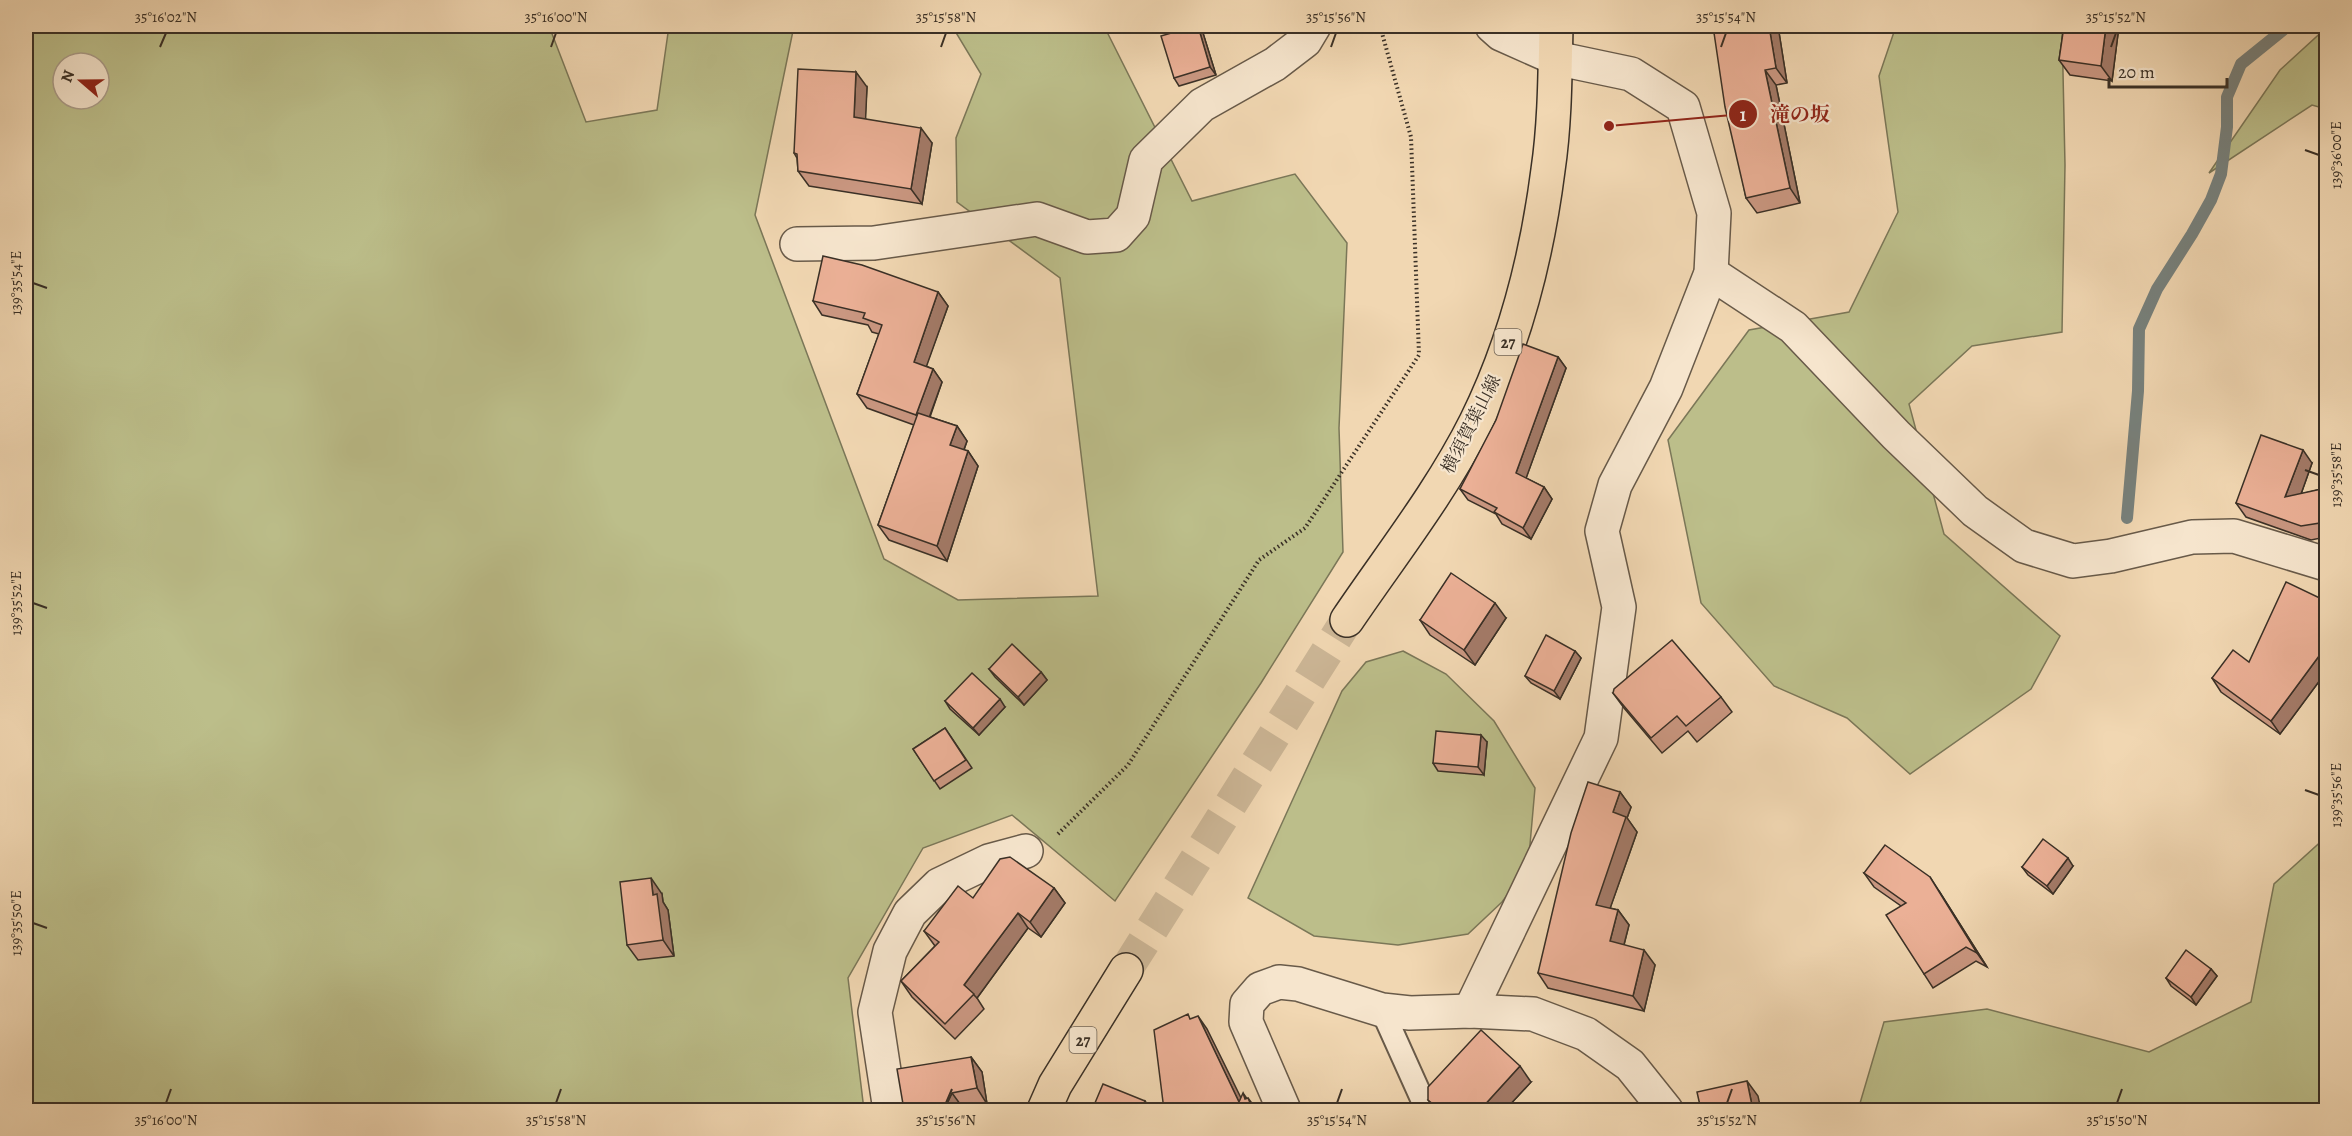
<svg xmlns="http://www.w3.org/2000/svg" width="2352" height="1136" font-family="Alegreya,'Noto Serif JP',serif">
  <rect width="100%" height="100%" fill="#f1d7b2"/>
  <filter id="stains"><feTurbulence type="fractalNoise" baseFrequency=".00333" numOctaves="4"/><feColorMatrix values="0 0 0 0 .2 0 0 0 0 .09 0 0 0 0 .02 0 0 0 .5 -.17"/></filter>
  <radialGradient id="worn" r=".72"><stop offset=".6" stop-color="#630" stop-opacity="0"/><stop offset="1" stop-color="#630" stop-opacity=".3"/></radialGradient>
  <!-- green -->
  <g fill="#bcbe8a" stroke="#7b7758" stroke-width="1.5" fill-rule="evenodd">
    <path d="M26,26H549L586,122L657,110L669,26H794L755,215L884,559L958,600L1098,596L1060,278L957,202L956,138L981,74L952,26H1104L1192,201L1295,174L1347,243L1339,428L1343,552L1261,683L1115,901L1012,815L923,848L848,978L864,1110H26ZM63,63H99V99H63Z"/>
    <polygon points="1896,26 2062,26 2065,165 2062,332 1972,346 1909,404 1944,534 2060,636 2031,689 1910,774 1847,718 1774,686 1701,603 1668,440 1749,330 1849,312 1898,212 1879,76"/>
    <polygon points="2326,28 2326,109 2312,105 2209,173 2280,70"/>
    <polygon points="1403,651 1446,674 1494,721 1535,788 1528,867 1502,902 1468,934 1398,945 1314,936 1248,898 1342,691 1366,662"/>
    <polygon points="2326,837 2326,1110 1858,1110 1884,1022 1987,1009 2149,1052 2251,1002 2274,884"/>
  </g>
  <g fill="none" stroke-linecap="round" stroke-linejoin="round">
    <!-- stream -->
    <polyline stroke="#77817d" stroke-width="12" points="2127,518 2138,391 2139,329 2157,289 2192,234 2211,200 2221,174 2227,127 2227,97 2241,64 2288,26"/>
    <!-- primary-tunnel -->
    <polyline stroke="#ccb696" stroke-width="33" stroke-dasharray="33 16" stroke-linecap="butt" points="1126,970 1347,620"/>
    <defs>
      <polyline id="service" points="1382,1010 1427,1110"/>
      <g id="minor">
        <polyline points="797,244 874,243 1037,219 1087,237 1116,235 1133,216 1146,160 1202,105 1275,64 1305,41 1314,26"/>
        <polyline points="1711,273 1793,327 1896,435 1975,511 2024,546 2073,561 2111,556 2192,537 2234,536 2326,564"/>
        <polyline points="1470,1011 1601,738 1619,607 1602,531 1615,485 1666,388 1711,273 1714,213 1683,107 1631,74 1555,58 1501,34 1492,26"/>
        <polyline points="890,1110 875,1012 890,951 910,913 939,885 989,861 1026,851"/>
      </g>
      <polyline id="tertiary" points="1284,1110 1246,1022 1247,1004 1260,989 1279,982 1298,984 1382,1010 1410,1013 1470,1011 1533,1014 1586,1034 1630,1065 1666,1110"/>
      <g id="primary">
        <path d="M1347,620C1391,555 1441,492 1476,422C1514,345 1537,256 1548,170C1555,123 1555,73 1556,26"/>
        <polyline points="1044,1110 1055,1085 1126,970"/>
      </g>
    </defs>
    <!-- service casing -->
    <use href="#service" stroke="#685a49" stroke-width="26"/>
    <!-- minor casing -->
    <use href="#minor" stroke="#685a49" stroke-width="36"/>
    <!-- tertiary casing -->
    <use href="#tertiary" stroke="#685a49" stroke-width="36"/>
    <!-- primary casing -->
    <use href="#primary" stroke="#3a3026" stroke-width="36"/>
    <!-- path -->
    <polyline stroke="#3a3026" stroke-width="4" stroke-dasharray="1.5 3" stroke-linecap="butt" points="1058,834 1128,765 1259,560 1305,528 1419,355 1411,137 1380,26"/>
    <!-- service -->
    <use href="#service" stroke="#f6e5cd" stroke-width="22"/>
    <!-- minor -->
    <use href="#minor" stroke="#f6e5cd" stroke-width="33"/>
    <!-- tertiary -->
    <use href="#tertiary" stroke="#f6e5cd" stroke-width="33"/>
    <!-- primary -->
    <use href="#primary" stroke="#f1d7b2" stroke-width="33"/>
  </g>
  <!-- wall -->
  <g fill="#ca9781" stroke="#3a3026" stroke-width="1.5">
    <polygon points="1198,26 1203,33 1216,75 1179,86 1174,78"/>
    <polygon points="1713,26 1778,26 1787,83 1776,85 1800,203 1757,213 1746,198"/>
    <polygon points="2064,26 2119,26 2112,81 2070,75 2059,60"/>
    <polygon points="867,87 865,119 932,143 922,204 809,186 798,171 797,158 794,153"/>
    <polygon points="938,292 948,306 926,366 933,369 942,382 930,417 957,426 967,441 964,450 968,451 978,466 947,561 889,540 878,525 914,425 867,408 857,394 879,334 872,332 868,325 822,315 813,301"/>
    <polygon points="1558,357 1566,368 1526,478 1544,487 1552,499 1531,539 1502,524 1496,514 1468,500 1460,489"/>
    <polygon points="2312,463 2301,494 2326,488 2326,537 2311,540 2246,517 2236,503"/>
    <polygon points="2326,601 2326,672 2280,734 2221,692 2212,678 2249,662"/>
    <polygon points="1506,618 1475,665 1430,635 1420,620"/>
    <polygon points="1575,651 1581,658 1560,699 1531,683 1525,676"/>
    <polygon points="989,669 1041,672 1047,680 1024,705 995,677"/>
    <polygon points="1613,693 1721,697 1732,712 1697,742 1688,731 1662,753 1624,708"/>
    <polygon points="945,701 1005,707 979,735 950,709"/>
    <polygon points="945,728 972,768 940,789 913,749"/>
    <polygon points="1487,742 1484,775 1438,771 1433,763"/>
    <polygon points="1620,792 1631,807 1627,818 1637,832 1610,908 1618,910 1629,925 1624,945 1655,965 1644,1011 1548,988 1538,973"/>
    <polygon points="2073,866 2053,894 2028,875 2022,867"/>
    <polygon points="1864,873 1939,891 1987,967 1976,961 1933,988 1924,974 1901,906 1874,887"/>
    <polygon points="1054,888 1065,903 1041,937 1028,928 977,998 984,1009 955,1039 912,997 901,981 935,946 924,931 973,898"/>
    <polygon points="662,894 663,902 668,910 674,956 638,960 627,945"/>
    <polygon points="2211,969 2217,976 2196,1005 2171,986 2166,978"/>
    <polygon points="971,1057 982,1072 987,1104 963,1108 961,1110 904,1110"/>
    <polygon points="1531,1082 1505,1110 1436,1110 1428,1100"/>
  </g>
  <!-- shaded-wall -->
  <g fill="#a47b69" stroke="#3a3026" stroke-width="1.5">
    <polygon points="1198,26 1203,33 1216,75 1210,67"/>
    <polygon points="1769,26 1778,26 1787,83 1776,68"/>
    <polygon points="2106,26 2119,26 2112,81 2101,66"/>
    <polygon points="1765,70 1776,85 1800,203 1790,188"/>
    <polygon points="856,72 867,87 865,132 854,117"/>
    <polygon points="921,128 932,143 922,204 911,189"/>
    <polygon points="938,292 948,306 923,376 914,362"/>
    <polygon points="1558,357 1566,368 1524,484 1516,473"/>
    <polygon points="933,369 942,382 925,429 916,415"/>
    <polygon points="957,426 967,441 960,460 950,445"/>
    <polygon points="2303,450 2312,463 2295,511 2285,497"/>
    <polygon points="968,451 978,466 947,561 937,546"/>
    <polygon points="1544,487 1552,499 1531,539 1523,528"/>
    <polygon points="1495,603 1506,618 1475,665 1464,650"/>
    <polygon points="1575,651 1581,658 1560,699 1554,691"/>
    <polygon points="2319,656 2326,668 2326,672 2280,734 2271,721"/>
    <polygon points="1041,672 1047,680 1024,705 1018,697"/>
    <polygon points="1000,699 1005,707 979,735 973,728"/>
    <polygon points="1481,735 1487,742 1484,775 1478,767"/>
    <polygon points="1620,792 1631,807 1627,818 1637,832 1606,920 1596,905 1613,812"/>
    <polygon points="2068,858 2073,866 2053,894 2047,886"/>
    <polygon points="1930,877 1939,891 1987,967 1977,953"/>
    <polygon points="651,878 662,894 663,902 668,910 674,956 663,940 653,895"/>
    <polygon points="1054,888 1065,903 1041,937 1030,922"/>
    <polygon points="1618,910 1629,925 1621,956 1610,941"/>
    <polygon points="1018,913 1028,928 977,998 964,985"/>
    <polygon points="1644,950 1655,965 1644,1011 1633,996"/>
    <polygon points="2211,969 2217,976 2196,1005 2191,997"/>
    <polygon points="1198,1016 1207,1029 1247,1110 1239,1102"/>
    <polygon points="971,1057 982,1072 987,1104 977,1088"/>
    <polygon points="1520,1066 1531,1082 1505,1110 1480,1110"/>
    <polygon points="1747,1081 1758,1096 1761,1110 1753,1110"/>
    <polygon points="952,1093 963,1108 961,1110 944,1110"/>
    <polygon points="1243,1093 1250,1103 1248,1098 1257,1110 1253,1110"/>
    <polygon points="1145,1101 1152,1110 1142,1110"/>
  </g>
  <!-- building -->
  <g fill="#ebb096" stroke="#3a3026" stroke-width="1.5">
    <polygon points="1195,26 1198,26 1210,67 1174,78 1161,36"/>
    <polygon points="1713,26 1769,26 1776,68 1765,70 1790,188 1746,198 1725,107"/>
    <polygon points="2064,26 2106,26 2101,66 2059,60"/>
    <polygon points="798,69 856,72 854,117 921,128 911,189 798,171 797,154 794,153"/>
    <polygon points="823,256 862,265 938,292 914,362 933,369 916,415 857,394 882,325 863,318 865,313 813,301"/>
    <polygon points="1523,344 1558,357 1516,473 1544,487 1523,528 1494,512 1497,508 1460,489 1496,420"/>
    <polygon points="918,413 957,426 950,445 968,451 937,546 878,525"/>
    <polygon points="2261,435 2303,450 2285,497 2326,488 2326,522 2301,526 2236,503"/>
    <polygon points="1451,573 1495,603 1464,650 1420,620"/>
    <polygon points="2286,582 2326,601 2326,660 2319,656 2271,721 2212,678 2233,650 2249,662"/>
    <polygon points="1546,635 1575,651 1554,691 1525,676"/>
    <polygon points="1672,640 1721,697 1686,726 1677,716 1651,738 1613,693 1614,689"/>
    <polygon points="1012,644 1041,672 1018,697 989,669"/>
    <polygon points="972,673 1000,699 973,728 945,701"/>
    <polygon points="945,728 966,760 934,781 913,749"/>
    <polygon points="1436,731 1481,735 1478,767 1433,763"/>
    <polygon points="1588,782 1620,792 1613,812 1626,817 1596,905 1618,910 1610,941 1644,950 1633,996 1538,973 1571,833"/>
    <polygon points="2043,839 2068,858 2047,886 2022,867"/>
    <polygon points="1885,845 1930,877 1977,953 1966,947 1924,974 1886,915 1906,903 1864,873"/>
    <polygon points="1010,857 1054,888 1030,922 1018,913 964,985 974,994 945,1024 901,981 939,942 924,931 958,886 973,898 1000,859"/>
    <polygon points="651,878 653,895 657,894 663,940 627,945 620,882"/>
    <polygon points="2186,950 2211,969 2191,997 2166,978"/>
    <polygon points="1188,1014 1190,1019 1198,1016 1239,1102 1243,1093 1245,1099 1248,1098 1253,1110 1164,1110 1154,1030"/>
    <polygon points="1481,1030 1520,1066 1480,1110 1440,1110 1428,1100 1428,1087"/>
    <polygon points="971,1057 977,1088 952,1093 944,1110 904,1110 897,1069"/>
    <polygon points="1747,1081 1753,1110 1701,1110 1697,1092"/>
    <polygon points="1103,1084 1145,1101 1142,1110 1092,1110"/>
  </g>
  <!-- ticks -->
  <path fill="none" stroke="#3a3026" stroke-width="2" d="M160,47L166,33M551,47L556,33M941,47L946,33M1331,47L1336,33M1721,47L1726,33M2111,47L2116,33M2305,150L2319,155M33,283L47,288M2305,470L2319,475M33,603L47,608M2305,790L2319,795M33,923L47,928M166,1103L171,1089M556,1103L561,1089M946,1103L952,1089M1337,1103L1342,1089M1727,1103L1732,1089M2117,1103L2122,1089"/>
  <g text-anchor="middle" stroke-width="4.5" stroke-linejoin="round" paint-order="stroke">
    <!-- shield labels -->
    <g fill="#f6e5cd" stroke="#726658" stroke-width="1.5">
      <rect x="1494.5" y="329" width="27" height="26" rx="4.5"/>
      <rect x="1069.5" y="1027" width="27" height="26" rx="4.5"/>
    </g>
    <g font-size="16" font-weight="bold" fill="#3a3026">
      <text x="1508" y="348">27</text>
      <text x="1083" y="1046">27</text>
    </g>
    <!-- street labels -->
    <g font-size="18" fill="#3a3026" stroke="#f6e5cd">
      <text transform="translate(1471 424) rotate(-63)" y="6">横須賀葉山線</text>
    </g>
  </g>
  <!-- callouts -->
  <path fill="none" stroke="#8f2418" stroke-width="2" d="M1609 126L1743 114"/>
  <g fill="#8f2418" stroke="#f6e5cd" stroke-width="2">
    <circle cx="1609" cy="126" r="6"/>
    <circle cx="1743" cy="114" r="15"/>
  </g>
  <g font-size="18" text-anchor="middle" font-weight="bold" fill="#fff">
    <text x="1743" y="121">1</text>
  </g>
  <g font-size="20" text-anchor="middle" font-weight="bold" fill="#8f2418" stroke="#f6e5cd" stroke-width="4.5" stroke-linejoin="round" paint-order="stroke">
    <text x="1800" y="121">滝の坂</text>
  </g>
  <!-- margin -->
  <rect width="2352" height="1136" fill="none" stroke="#f1d7b2" stroke-width="66"/>
  <!-- north arrow -->
  <g transform="translate(81 81) rotate(290)"><circle r="28" fill="#f6e5cd" stroke="#ab9d8a" stroke-width="1.5"/>
  <path d="M0-4.5L10 22L0 15L-10 22Z" fill="#8f2418"/>
  <text y="-9" font-size="16" font-weight="bold" text-anchor="middle" fill="#3a3026">N</text>
  </g>
  <!-- scale -->
  <path d="M2109 78v9h118v-9" fill="none" stroke="#3a3026" stroke-width="3"/>
  <text x="2118" y="78" font-size="18" fill="#3a3026" stroke="#f6e5cd" stroke-width="4.5" paint-order="stroke">20 m</text>
  <rect x="33" y="33" width="2286" height="1070" fill="none" stroke="#3a3026" stroke-width="2"/>
  <g font-size="15" text-anchor="middle" fill="#3a3026">
    <text x="166" y="22">35°16'02"N</text>
    <text x="556" y="22">35°16'00"N</text>
    <text x="946" y="22">35°15'58"N</text>
    <text x="1336" y="22">35°15'56"N</text>
    <text x="1726" y="22">35°15'54"N</text>
    <text x="2116" y="22">35°15'52"N</text>
    <text transform="translate(2336 155) rotate(-90)" y="5">139°36'00"E</text>
    <text transform="translate(16 283) rotate(-90)" y="5">139°35'54"E</text>
    <text transform="translate(2336 475) rotate(-90)" y="5">139°35'58"E</text>
    <text transform="translate(16 603) rotate(-90)" y="5">139°35'52"E</text>
    <text transform="translate(2336 795) rotate(-90)" y="5">139°35'56"E</text>
    <text transform="translate(16 923) rotate(-90)" y="5">139°35'50"E</text>
    <text x="166" y="1125">35°16'00"N</text>
    <text x="556" y="1125">35°15'58"N</text>
    <text x="946" y="1125">35°15'56"N</text>
    <text x="1337" y="1125">35°15'54"N</text>
    <text x="1727" y="1125">35°15'52"N</text>
    <text x="2117" y="1125">35°15'50"N</text>
  </g>
  <rect width="100%" height="100%" filter="url(#stains)"/>
  <rect width="100%" height="100%" fill="url(#worn)"/>
</svg>
